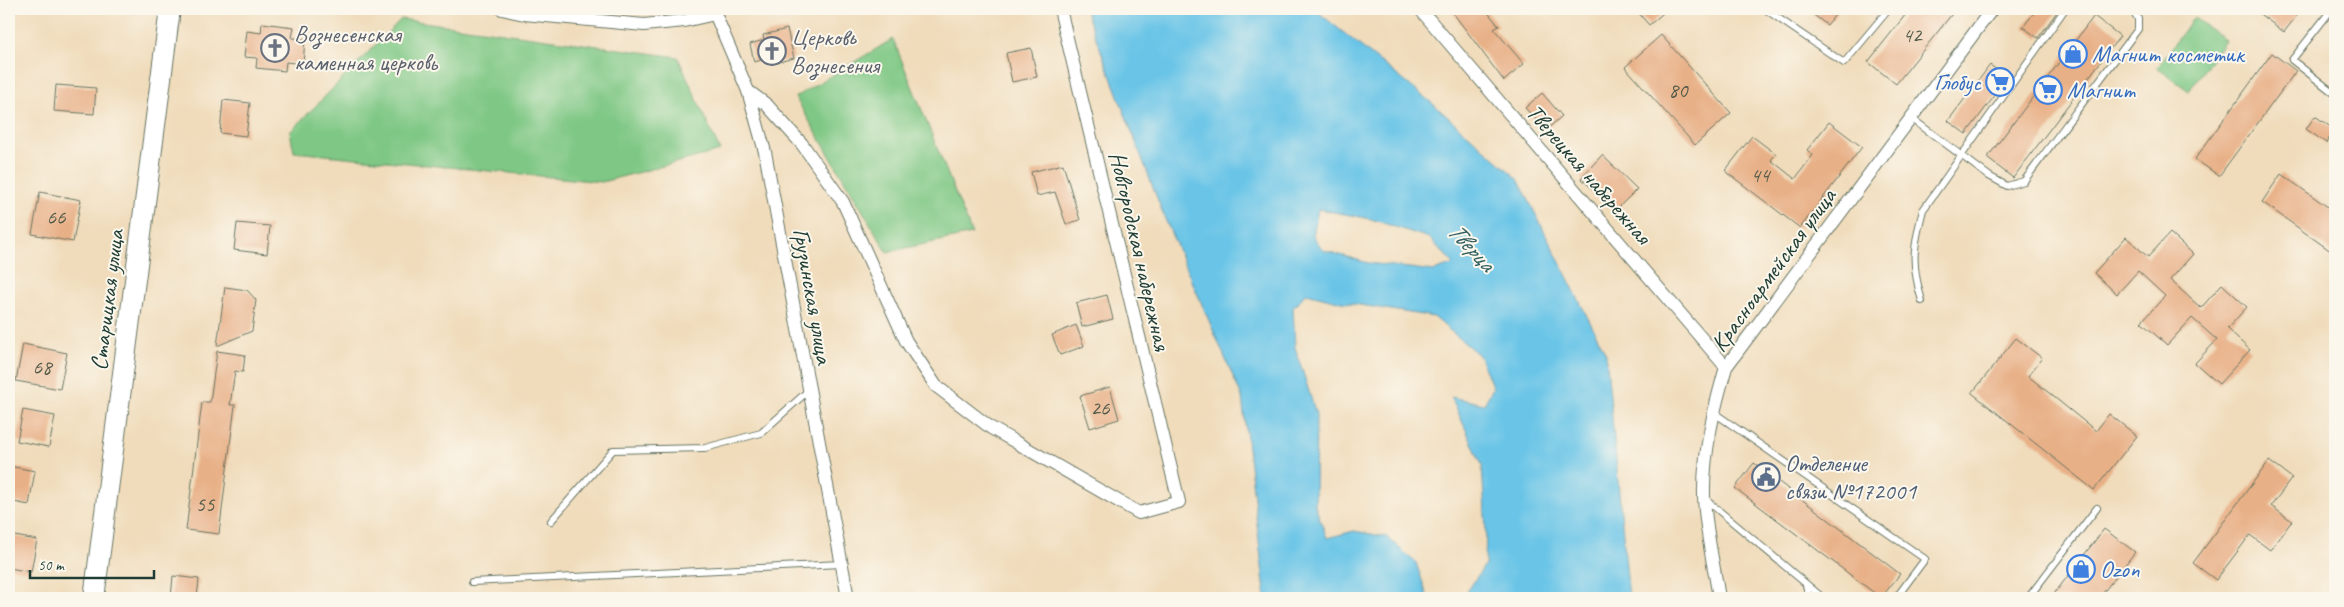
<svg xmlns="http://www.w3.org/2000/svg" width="2344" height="607" font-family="Caveat,sans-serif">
  <rect width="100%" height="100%" fill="#fbf7ec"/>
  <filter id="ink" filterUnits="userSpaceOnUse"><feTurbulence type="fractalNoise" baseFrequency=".02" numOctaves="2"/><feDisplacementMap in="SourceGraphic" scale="10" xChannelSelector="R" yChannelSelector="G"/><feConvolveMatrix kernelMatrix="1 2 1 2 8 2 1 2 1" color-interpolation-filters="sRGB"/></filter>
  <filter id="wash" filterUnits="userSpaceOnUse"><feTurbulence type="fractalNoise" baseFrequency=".0096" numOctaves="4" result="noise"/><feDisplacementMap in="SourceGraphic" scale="20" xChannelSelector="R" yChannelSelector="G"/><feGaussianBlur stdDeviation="1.12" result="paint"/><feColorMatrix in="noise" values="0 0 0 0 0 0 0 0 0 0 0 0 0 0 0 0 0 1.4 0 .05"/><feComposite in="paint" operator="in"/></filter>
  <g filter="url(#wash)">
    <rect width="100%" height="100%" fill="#f0dcbb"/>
    <!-- green -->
    <g fill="#7ec784" stroke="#4e825c">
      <polygon points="2194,17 2225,40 2189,91 2157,68"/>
      <polygon points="401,19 678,57 720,151 602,182 294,152 290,132"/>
      <polygon points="893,39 972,234 887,252 795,97"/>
    </g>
    <!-- water -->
    <path fill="#69c4e7" stroke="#44808e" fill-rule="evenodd" d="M1085,9H1314L1433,104L1518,179L1606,354L1629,598H1463L1485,565L1486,530L1482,465L1451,397L1484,404L1493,388L1479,355L1434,317L1342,302L1306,293L1293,308L1295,347L1316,414L1315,506L1327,538L1354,531L1387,537L1416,563L1427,595L1431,598H1267L1265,592L1242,397L1165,219ZM1318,209L1371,219L1429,238L1454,264L1434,271L1368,263L1323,250L1313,236Z"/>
    <g id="blocks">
      <!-- building -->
      <g fill="#e8b087">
        <polygon points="1450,9 1485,9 1499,26 1494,29 1524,64 1504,81"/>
        <polygon points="1635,9 1668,9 1649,25"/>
        <polygon points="1806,9 1840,9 1827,25"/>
        <polygon points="1910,9 1956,9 1896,84 1868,62"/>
        <polygon points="2037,9 2059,9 2038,38 2023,27"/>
        <polygon points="2253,9 2302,9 2284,32"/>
        <polygon points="2094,16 2120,36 2013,178 1987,158"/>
        <polygon points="262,23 294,27 292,38 305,39 303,64 286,62 285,71 256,68 257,58 244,57 247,31 261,33"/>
        <polygon points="787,29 794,58 771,64 769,58 754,62 750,44 764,40 763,35"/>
        <polygon points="1661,35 1731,113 1695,145 1625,67"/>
        <polygon points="1031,48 1037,77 1012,82 1006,53"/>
        <polygon points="2272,53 2296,71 2219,176 2195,159"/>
        <polygon points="1990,65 2008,78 1966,134 1948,121"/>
        <polygon points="56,85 96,88 94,114 54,111"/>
        <polygon points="1542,93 1562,116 1546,130 1525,108"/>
        <polygon points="223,100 250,103 246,136 220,133"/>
        <polygon points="2315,116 2335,130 2326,143 2306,129"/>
        <polygon points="1829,122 1862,147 1800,228 1725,171 1752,136 1776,154 1771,160 1795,179 1813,155 1807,150"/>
        <polygon points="1602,155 1637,189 1615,211 1581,178"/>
        <polygon points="1063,164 1080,220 1066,224 1055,192 1037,196 1031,172"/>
        <polygon points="2281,174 2335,212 2335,254 2262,202"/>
        <polygon points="40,192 81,200 73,242 32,234"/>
        <polygon points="237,223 270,226 267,254 234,250"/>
        <polygon points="2170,233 2193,254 2170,280 2201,308 2222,284 2247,307 2227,329 2250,350 2219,384 2195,363 2217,340 2192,318 2167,345 2141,322 2165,296 2138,271 2117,294 2094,273 2126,237 2148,257"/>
        <polygon points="225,287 247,290 256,300 252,331 217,346"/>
        <polygon points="1107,295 1113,319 1082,327 1076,303"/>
        <polygon points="1076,325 1084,346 1060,355 1052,335"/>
        <polygon points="2016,338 2042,358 2028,376 2096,431 2109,414 2137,436 2094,490 1972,393"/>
        <polygon points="23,344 67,353 60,389 16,381"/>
        <polygon points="217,351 245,355 243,372 235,371 230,405 235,405 219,534 186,530 202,402 210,402"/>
        <polygon points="1110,387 1119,419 1090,428 1080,396"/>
        <polygon points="23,410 55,416 49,447 17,441"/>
        <polygon points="2269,461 2292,478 2271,506 2292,521 2270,550 2250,535 2216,580 2193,563"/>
        <polygon points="1754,463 1900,574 1881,598 1735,488"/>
        <polygon points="9,466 35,471 29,505 9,501"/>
        <polygon points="2104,529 2135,552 2099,598 2051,598"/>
        <polygon points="9,535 37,540 31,572 9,568"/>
        <polygon points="173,576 199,579 197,598 171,598"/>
      </g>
    </g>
  </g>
  <g filter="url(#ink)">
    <use href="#blocks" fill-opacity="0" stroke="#687563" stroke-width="1"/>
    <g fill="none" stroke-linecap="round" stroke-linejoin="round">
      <defs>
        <g id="lane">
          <polyline points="1765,9 1844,63 1889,9"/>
          <polyline points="2332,9 2292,60 2335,94"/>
          <polyline points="1911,118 1989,176 2007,186 2024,181 2138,29 2138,19 2132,9"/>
          <path d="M1922,301C1911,264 1913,248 1923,210L2065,9"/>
          <polyline points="1713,412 1925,559 1896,598"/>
          <polyline points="1705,499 1823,598"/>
          <polyline points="551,521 613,450 705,448 761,433 809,390"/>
          <polyline points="472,582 841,564"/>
          <polyline points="1806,585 1809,598"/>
          <polyline points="2028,598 2097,508"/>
        </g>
        <g id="street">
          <polyline points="502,9 524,14 644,25 684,21 715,14"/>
          <polyline points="713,9 748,91 765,152 848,598"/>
          <polyline points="1420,9 1726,367"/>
          <polyline points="748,91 767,105 802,144 843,202 906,341 936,386 991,428 1139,513 1179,502 1060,9"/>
          <path d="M1719,598C1714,565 1705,529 1704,496C1703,452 1714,409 1726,367L1992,9"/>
        </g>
        <polyline id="primary" points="94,598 170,9"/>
      </defs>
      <!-- lane casing -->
      <use href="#lane" stroke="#687563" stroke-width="8"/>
      <!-- street casing -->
      <use href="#street" stroke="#687563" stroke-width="14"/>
      <!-- primary casing -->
      <use href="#primary" stroke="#687563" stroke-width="22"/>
      <!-- lane -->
      <use href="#lane" stroke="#fff" stroke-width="6"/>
      <!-- street -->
      <use href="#street" stroke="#fff" stroke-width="12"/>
      <!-- primary -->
      <use href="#primary" stroke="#fff" stroke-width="20"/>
    </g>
  </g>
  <!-- icons -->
  <defs>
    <symbol id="church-ring" viewBox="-11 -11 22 22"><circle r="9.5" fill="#fbf7ec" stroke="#6b7280" stroke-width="1.5"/><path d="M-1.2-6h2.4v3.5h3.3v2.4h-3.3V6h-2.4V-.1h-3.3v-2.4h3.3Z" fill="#6b7280"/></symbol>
    <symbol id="shop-ring" viewBox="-11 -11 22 22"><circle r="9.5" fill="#fbf7ec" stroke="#3f7fe0" stroke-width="1.5"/><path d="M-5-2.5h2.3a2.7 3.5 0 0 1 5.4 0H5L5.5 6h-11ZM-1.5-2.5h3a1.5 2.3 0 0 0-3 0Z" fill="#3f7fe0"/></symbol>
    <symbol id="supermarket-ring" viewBox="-11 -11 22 22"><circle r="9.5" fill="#fbf7ec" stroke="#3f7fe0" stroke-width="1.5"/><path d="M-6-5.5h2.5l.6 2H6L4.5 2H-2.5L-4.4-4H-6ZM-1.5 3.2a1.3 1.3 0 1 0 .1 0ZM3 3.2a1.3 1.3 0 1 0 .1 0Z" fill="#3f7fe0"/></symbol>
    <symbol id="civic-ring" viewBox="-11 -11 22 22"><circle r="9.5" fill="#fbf7ec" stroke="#5c6f8a" stroke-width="1.5"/><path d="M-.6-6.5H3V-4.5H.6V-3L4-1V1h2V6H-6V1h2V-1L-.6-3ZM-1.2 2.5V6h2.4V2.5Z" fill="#5c6f8a"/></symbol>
  </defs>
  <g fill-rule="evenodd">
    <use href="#church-ring" x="259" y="32" width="32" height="32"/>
    <use href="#church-ring" x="756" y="35" width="32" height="32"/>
    <use href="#shop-ring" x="2057" y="38" width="32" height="32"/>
    <use href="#supermarket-ring" x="1984" y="66" width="32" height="32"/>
    <use href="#supermarket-ring" x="2032" y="74" width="32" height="32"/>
    <use href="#civic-ring" x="1750" y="461" width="32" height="32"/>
    <use href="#shop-ring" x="2065" y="553" width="32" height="32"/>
  </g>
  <g text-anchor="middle" stroke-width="4" stroke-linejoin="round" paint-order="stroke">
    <!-- number labels -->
    <g font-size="21" fill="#515a49">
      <text x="1912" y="42">42</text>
      <text x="1678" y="97">80</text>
      <text x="1760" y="182">44</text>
      <text x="56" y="224">66</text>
      <text x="42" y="374">68</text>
      <text x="1100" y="415">26</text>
      <text x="205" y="511">55</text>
    </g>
    <!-- worship labels -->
    <g font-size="24" fill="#5b616d" stroke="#fbf7ec" text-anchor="start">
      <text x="294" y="42">Вознесенская<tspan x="294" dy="28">каменная церковь</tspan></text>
      <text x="791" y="45">Церковь<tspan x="791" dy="28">Вознесения</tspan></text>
    </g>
    <!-- shop labels -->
    <g font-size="24" fill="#366cbe" stroke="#fbf7ec" text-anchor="start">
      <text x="2092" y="62">Магнит косметик</text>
      <text x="1981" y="90" text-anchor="end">Глобус</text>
      <text x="2067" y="98">Магнит</text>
      <text x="2100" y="577">Ozon</text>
    </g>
    <!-- street labels -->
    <g font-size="24" fill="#1f3d34" stroke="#fbf7ec">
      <text transform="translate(1589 174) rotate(49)" y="8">Тверецкая набережная</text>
      <text transform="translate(1140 251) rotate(77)" y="8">Новгородская набережная</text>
      <text transform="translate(1773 270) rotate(-54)" y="8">Красноармейская улица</text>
      <text transform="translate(813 296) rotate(80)" y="8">Грузинская улица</text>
      <text transform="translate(107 300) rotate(-83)" y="8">Старицкая улица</text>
    </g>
    <!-- service labels -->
    <g font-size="24" fill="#4e5e75" stroke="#fbf7ec" text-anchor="start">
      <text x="1785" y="471">Отделение<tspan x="1785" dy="28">связи №172001</tspan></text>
    </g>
    <!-- water labels -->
    <g font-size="25" font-style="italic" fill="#325f61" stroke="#fbf7ec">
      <text transform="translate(1472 246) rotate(47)" y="9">Тверца</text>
    </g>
  </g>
  <!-- margin -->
  <rect width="2344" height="607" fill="none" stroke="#fbf7ec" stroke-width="30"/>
  <!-- scale -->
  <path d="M30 570v8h124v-8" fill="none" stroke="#1f3d34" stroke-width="2.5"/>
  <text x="38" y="570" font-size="15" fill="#1f3d34" stroke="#fbf7ec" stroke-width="4" paint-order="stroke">50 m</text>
</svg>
